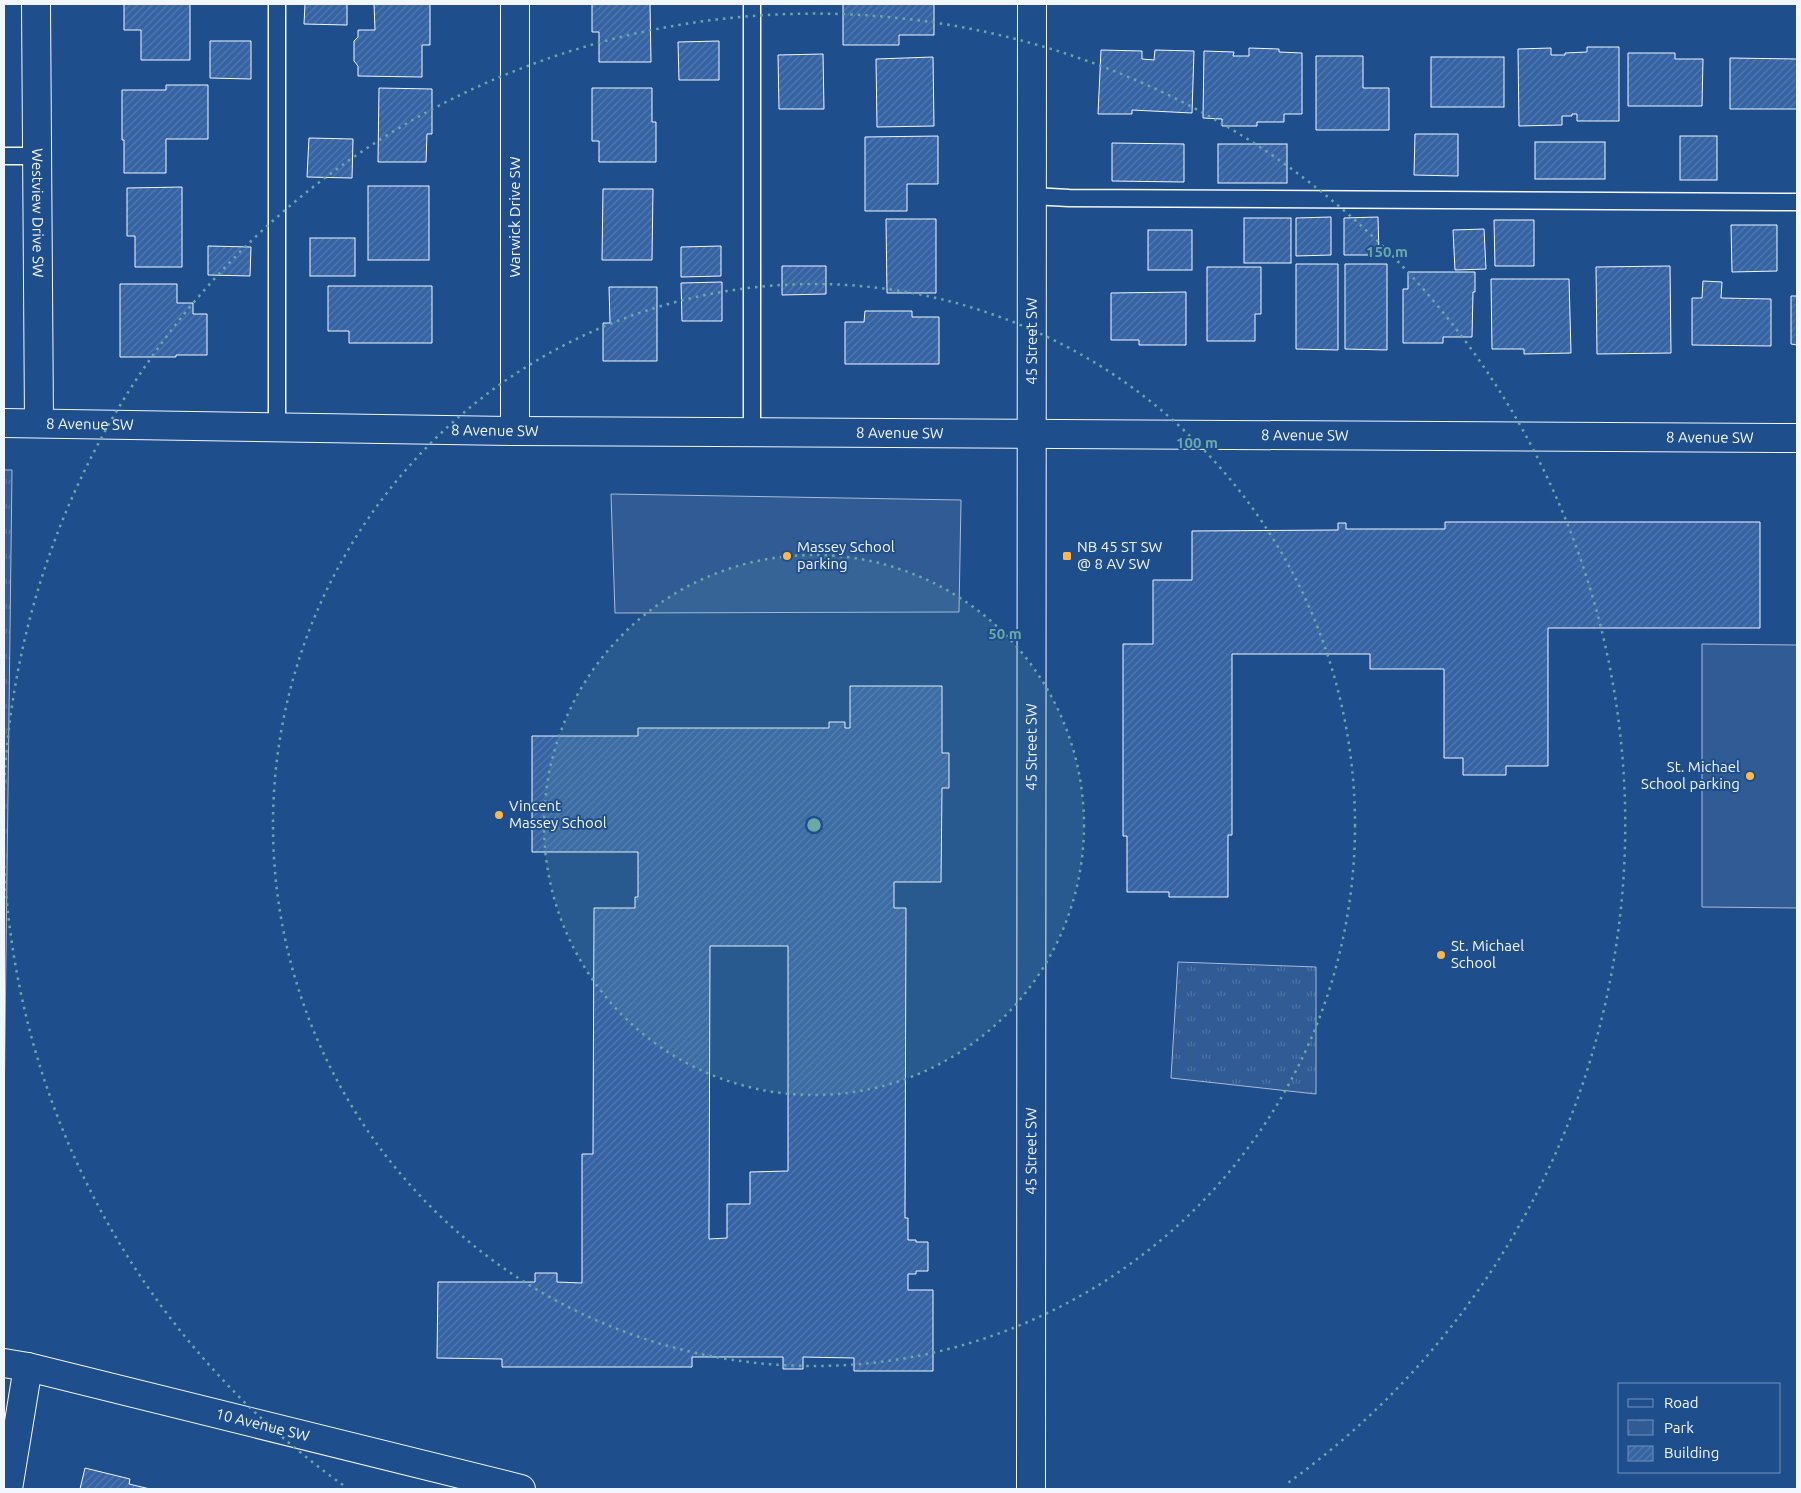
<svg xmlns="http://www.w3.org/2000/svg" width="1801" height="1493" font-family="Ubuntu,sans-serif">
  <defs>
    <pattern id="park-tufts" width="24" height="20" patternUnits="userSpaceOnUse" patternTransform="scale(1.25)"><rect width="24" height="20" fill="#305b95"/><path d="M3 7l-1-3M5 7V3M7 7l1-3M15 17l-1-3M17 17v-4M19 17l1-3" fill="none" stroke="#4e73a5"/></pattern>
    <pattern id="building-hatch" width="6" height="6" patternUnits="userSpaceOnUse" patternTransform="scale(1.25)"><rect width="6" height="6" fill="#3563a3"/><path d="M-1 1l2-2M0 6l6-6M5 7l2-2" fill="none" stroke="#537ab1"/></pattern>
  </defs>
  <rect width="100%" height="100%" fill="#1f4e8c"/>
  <!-- built -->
  <g fill="#305b95" stroke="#a8bbd7">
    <polygon points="611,494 961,500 959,612 615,613"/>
    <polygon points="1702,644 1797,645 1797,908 1702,907"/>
  </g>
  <!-- park -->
  <g fill="url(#park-tufts)" stroke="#a8bbd7">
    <polygon points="4,470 12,470 4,1116"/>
    <polygon points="1178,962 1316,967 1316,1094 1171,1078"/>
  </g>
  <!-- building -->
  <g fill="url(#building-hatch)" stroke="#f2f6ff" fill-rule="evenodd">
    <polygon points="124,4 190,4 190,60 141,60 141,30 124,30"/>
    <polygon points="305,4 347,4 347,25 304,24"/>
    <polygon points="374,4 430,4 430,45 422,45 422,77 358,76 358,66 354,61 354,41 358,37 358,30 375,30"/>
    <polygon points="592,4 650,4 651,62 599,62 599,32 592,32"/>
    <polygon points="843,4 934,4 934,35 899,35 899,45 843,45"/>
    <polygon points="210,41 251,41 251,79 210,78"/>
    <polygon points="719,41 719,80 679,80 678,42"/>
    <polygon points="1587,47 1619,47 1619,121 1577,121 1577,114 1572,114 1572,116 1562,116 1562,125 1519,126 1518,49 1551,48 1551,55 1565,55 1565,53 1587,52"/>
    <polygon points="1249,48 1279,49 1279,52 1302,53 1302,114 1284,114 1284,122 1257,122 1257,126 1222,126 1222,119 1203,118 1204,51 1234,52 1233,56 1249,56"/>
    <polygon points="1101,50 1142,51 1142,59 1154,60 1155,50 1194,51 1192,113 1132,110 1132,114 1098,114"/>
    <polygon points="1628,53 1675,53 1675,59 1703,59 1702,106 1628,106"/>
    <polygon points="823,54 824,109 779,109 778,55"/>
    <polygon points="1316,56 1363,56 1363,88 1389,88 1389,130 1316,130"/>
    <polygon points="933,57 934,126 877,127 876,59"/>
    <rect x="1431" y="57" width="73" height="50"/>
    <polygon points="1730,58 1797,59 1797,109 1730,109"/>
    <polygon points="166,85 208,85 208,139 166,139 166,173 124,173 124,140 122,140 122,90 166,90"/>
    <polygon points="379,88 432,89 432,134 427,134 426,162 378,162"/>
    <polygon points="592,88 652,88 652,122 656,122 656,162 599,162 599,141 592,141"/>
    <polygon points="1415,134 1458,134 1458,176 1414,175"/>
    <polygon points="938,136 938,184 907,184 907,211 865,211 865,137"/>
    <rect x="1680" y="136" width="37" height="44"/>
    <polygon points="309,138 353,139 352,178 307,177"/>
    <rect x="1535" y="142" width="70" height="37"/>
    <polygon points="1112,143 1184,144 1184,182 1112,181"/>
    <rect x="1218" y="144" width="69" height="39"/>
    <rect x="368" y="186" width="61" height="74"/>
    <polygon points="182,187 182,267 135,267 135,236 127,236 127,188"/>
    <polygon points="603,189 653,189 652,260 602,260"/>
    <polygon points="1331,217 1331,255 1296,256 1296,218"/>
    <polygon points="1378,217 1379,255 1344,255 1344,218"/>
    <rect x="1244" y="218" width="47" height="45"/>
    <polygon points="886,219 936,219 936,293 887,293"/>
    <polygon points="1494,220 1534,220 1534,266 1495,266"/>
    <polygon points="1731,225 1777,225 1777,271 1732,272"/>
    <polygon points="1484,229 1486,269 1455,270 1453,230"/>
    <rect x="1148" y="230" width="44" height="40"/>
    <rect x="310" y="238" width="45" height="38"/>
    <polygon points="208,246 251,247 250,276 208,275"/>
    <polygon points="721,246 721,276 681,277 681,247"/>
    <polygon points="1296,264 1338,264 1338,350 1296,349"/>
    <polygon points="1345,264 1387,264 1387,350 1345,349"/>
    <polygon points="782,266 826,266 826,294 782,295"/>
    <polygon points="1670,266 1671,353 1597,354 1596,267"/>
    <polygon points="1207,267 1261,267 1261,314 1255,314 1255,341 1207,341"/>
    <polygon points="1408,272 1475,272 1475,292 1473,292 1472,337 1443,337 1443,343 1403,343 1403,289 1408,289"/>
    <polygon points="1491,279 1569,279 1571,353 1524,354 1524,349 1492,349"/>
    <polygon points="1703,281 1722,282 1721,298 1771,299 1771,346 1692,345 1692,298 1702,298"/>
    <polygon points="722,282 722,321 682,321 681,283"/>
    <polygon points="120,284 177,284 177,303 193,303 193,314 207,314 207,355 176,355 176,357 120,357"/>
    <polygon points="328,286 432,286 432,343 349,343 349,331 328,331"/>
    <polygon points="609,287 657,287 657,361 603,361 603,323 610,323"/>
    <polygon points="1186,292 1186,345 1139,345 1139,340 1111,340 1111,293"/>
    <polygon points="1791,296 1797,296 1797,345 1791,344"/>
    <polygon points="865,311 912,311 912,317 939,317 939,364 845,364 845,322 864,322"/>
    <polygon points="1445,522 1760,522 1760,628 1548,628 1548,766 1506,766 1506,775 1463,775 1463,758 1444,758 1444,669 1370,669 1370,654 1232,654 1232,835 1228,835 1228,897 1169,897 1169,892 1127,892 1127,836 1123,836 1123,644 1153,644 1153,580 1192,580 1192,531 1338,530 1338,523 1346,523 1346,529 1445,529"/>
    <path d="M850,686H942V753H949V788H942L941,882H894V908H906L905,1218H908V1240H916V1242H928V1271H916V1274H908V1290H933V1371H854V1358L803,1357V1369H783V1357H692V1367H502V1359L437,1358L438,1282H535V1273H557V1282L582,1283V1154H593L594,908H635V897H638V852H532V736H638V728H829V722H845V728H850ZM710,946H788V1171L750,1172V1204H727V1238L709,1239Z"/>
    <polygon points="85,1468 130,1479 129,1484 150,1489 80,1489"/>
  </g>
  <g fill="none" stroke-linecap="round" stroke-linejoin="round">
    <defs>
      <g id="lane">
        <polyline points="752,4 752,432"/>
        <polyline points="4,156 37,156"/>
        <polyline points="1032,196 1069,198 1797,202"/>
        <polyline points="277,428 277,4"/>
      </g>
      <g id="street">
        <path id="s1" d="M36,4L39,423"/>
        <path id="s2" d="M4,423L515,431L1797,438"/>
        <polyline points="515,431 515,4"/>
        <path id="s3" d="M4,1363L28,1367L521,1489"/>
        <polyline points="8,1489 28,1367"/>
      </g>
      <g id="secondary">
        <path id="s4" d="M1031,1489L1032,4"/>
      </g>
    </defs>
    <!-- lane casing -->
    <use href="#lane" stroke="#f2f6ff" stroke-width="19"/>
    <!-- street casing -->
    <use href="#street" stroke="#f2f6ff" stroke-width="30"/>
    <!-- secondary casing -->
    <use href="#secondary" stroke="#f2f6ff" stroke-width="30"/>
    <!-- lane -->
    <use href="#lane" stroke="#1f4e8c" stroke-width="16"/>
    <!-- street -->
    <use href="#street" stroke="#1f4e8c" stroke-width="28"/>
    <!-- secondary -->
    <use href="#secondary" stroke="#1f4e8c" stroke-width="28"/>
  </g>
  <!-- distance rings -->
  <circle cx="814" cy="825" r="270" fill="#6aa9a8" fill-opacity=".12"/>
  <g fill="none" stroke="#6aa9a8" stroke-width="2.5" stroke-dasharray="2.5 5">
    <circle cx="814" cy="825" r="270"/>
    <circle cx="814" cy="825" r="541"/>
    <path d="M343 1485A811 811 0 0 1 4 860M4 790A811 811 0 1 1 1285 1485"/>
  </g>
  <!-- markers -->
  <g fill="#ffb74d" stroke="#1f4e8c" stroke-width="2">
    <circle cx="787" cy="556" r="5"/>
    <rect x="1062" y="551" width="10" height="10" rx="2.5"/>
    <circle cx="1750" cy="776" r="5"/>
    <circle cx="499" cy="815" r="5"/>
    <circle cx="1441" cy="955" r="5"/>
  </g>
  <g text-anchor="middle" stroke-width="4" stroke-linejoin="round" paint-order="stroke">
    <!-- street labels -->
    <g font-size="15" fill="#f2f6ff" stroke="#1f4e8c">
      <text dy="5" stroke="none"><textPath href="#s1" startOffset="209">Westview Drive SW</textPath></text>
      <text transform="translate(515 217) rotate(-90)" y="5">Warwick Drive SW</text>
      <text dy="5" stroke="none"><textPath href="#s4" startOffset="1148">45 Street SW</textPath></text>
      <text dy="5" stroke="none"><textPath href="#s2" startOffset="86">8 Avenue SW</textPath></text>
      <text dy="5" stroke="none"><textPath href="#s2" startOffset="491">8 Avenue SW</textPath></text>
      <text dy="5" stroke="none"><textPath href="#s2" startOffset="896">8 Avenue SW</textPath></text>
      <text dy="5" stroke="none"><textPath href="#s2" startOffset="1301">8 Avenue SW</textPath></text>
      <text dy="5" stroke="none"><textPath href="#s2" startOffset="1706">8 Avenue SW</textPath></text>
      <text dy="5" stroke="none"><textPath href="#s4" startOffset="742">45 Street SW</textPath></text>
      <text dy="5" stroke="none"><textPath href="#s4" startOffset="338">45 Street SW</textPath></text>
      <text dy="5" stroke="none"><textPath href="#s3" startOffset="266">10 Avenue SW</textPath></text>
    </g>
    <!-- poi labels -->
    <g font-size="15" fill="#f2f6ff" stroke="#1f4e8c" text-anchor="start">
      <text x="797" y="552">Massey School<tspan x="797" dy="17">parking</tspan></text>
      <text x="1077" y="552">NB 45 ST SW<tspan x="1077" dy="17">@ 8 AV SW</tspan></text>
      <text x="1740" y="772" text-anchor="end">St. Michael<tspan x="1740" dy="17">School parking</tspan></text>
      <text x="509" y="811">Vincent<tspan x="509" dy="17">Massey School</tspan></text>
      <text x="1451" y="951">St. Michael<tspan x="1451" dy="17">School</tspan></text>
    </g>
  </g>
  <circle cx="814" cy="825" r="8" fill="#6aa9a8" stroke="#1f4e8c" stroke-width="2.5"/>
  <g font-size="15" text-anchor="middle" font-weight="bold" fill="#6aa9a8" stroke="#1f4e8c" stroke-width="4" stroke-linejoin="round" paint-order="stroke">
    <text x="1387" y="257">150 m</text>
    <text x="1197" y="448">100 m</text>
    <text x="1005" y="639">50 m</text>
  </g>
  <!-- border -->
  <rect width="1801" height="1493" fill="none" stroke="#f2f6ff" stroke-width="10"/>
  <!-- legend -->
  <rect x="1618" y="1383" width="162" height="90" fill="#1f4e8c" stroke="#7391ba"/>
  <rect x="1628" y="1399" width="25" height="8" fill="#1f4e8c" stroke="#7391ba"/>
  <text x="1664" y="1408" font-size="15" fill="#f2f6ff">Road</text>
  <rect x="1628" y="1420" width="25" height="15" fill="url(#park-tufts)" stroke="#7391ba"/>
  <text x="1664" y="1433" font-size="15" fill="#f2f6ff">Park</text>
  <rect x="1628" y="1446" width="25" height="15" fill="url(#building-hatch)" stroke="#7391ba"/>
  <text x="1664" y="1458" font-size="15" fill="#f2f6ff">Building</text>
</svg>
